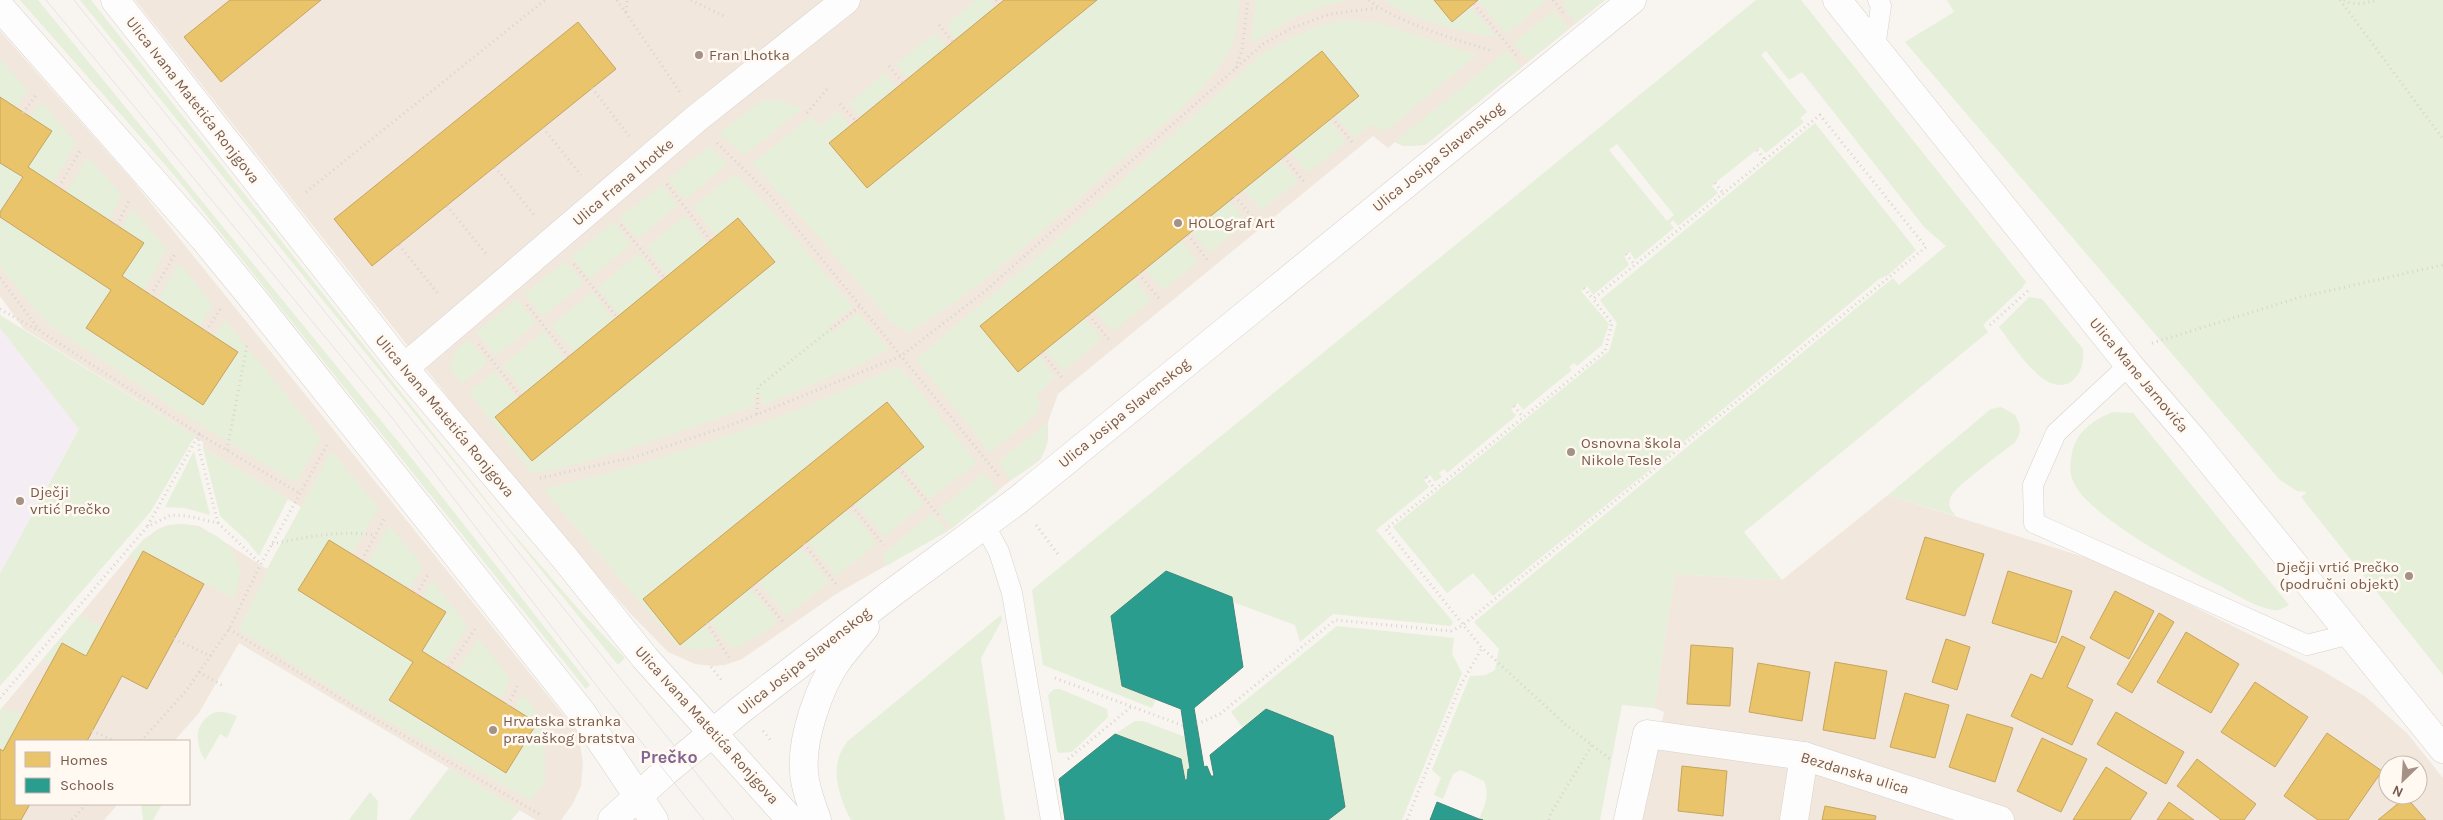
<svg xmlns="http://www.w3.org/2000/svg" width="2443" height="820" font-family="Karla,sans-serif">
  <rect width="100%" height="100%" fill="#f8f4ef"/>
  <!-- residential -->
  <g fill="#f1e7dd" fill-rule="evenodd">
    <polygon points="135,0 1605,0 1425,145 1403,146 1395,142 1388,148 1373,136 1058,394 1048,422 1048,440 1041,459 1011,480 952,528 836,594 742,659 725,665 712,666 695,664 668,652 629,612 516,483"/>
    <polygon points="0,31 133,181 578,733 583,762 581,786 572,805 561,820 536,820 239,643 199,713 174,741 16,741 16,804 118,804 104,820 0,820 0,710 143,540 160,528 169,525 182,524 199,526 267,569 301,507 203,448 203,442 195,436 23,328 0,296"/>
    <path d="M1888,495L2090,559L2146,583L2321,670L2366,697L2407,733L2443,778V820H1642L1664,712L1654,708L1675,574L1782,580ZM2388,765H2418V795H2388Z"/>
  </g>
  <!-- education -->
  <polygon fill="#f5edf4" points="0,328 79,428 0,574"/>
  <!-- green -->
  <g fill="#e6efda" fill-rule="evenodd">
    <polygon points="20,0 38,0 413,460 590,685 586,689 175,176"/>
    <polygon points="80,0 91,0 505,524 580,611 625,658 618,665"/>
    <polygon points="975,0 990,0 995,7 956,39 949,32 949,22"/>
    <path d="M1097,0H1240C1238,18 1237,40 1227,55C1201,96 1159,127 1123,159C1054,220 987,286 908,333L891,322L821,239L752,163L811,117L820,126L838,111L850,126L829,143L867,188Z"/>
    <polygon points="1256,0 1348,0 1324,6 1295,17 1254,42 1251,40"/>
    <path d="M1384,0H1434L1452,21L1470,6L1497,36C1470,36 1405,17 1384,0Z"/>
    <polygon points="1478,0 1547,0 1506,34"/>
    <polygon points="1567,0 1605,0 1576,23 1562,5"/>
    <path d="M1756,0H1801L2026,282L2022,288L1983,325L1988,332L1744,532L1782,580L1675,574L1654,708L1622,705L1600,820H1483L1479,819C1485,805 1490,796 1484,781L1461,770L1453,774L1443,799L1434,795L1441,778L1432,770L1470,676L1486,675L1495,670L1499,649L1474,622L1893,278L1899,285L1946,246L1925,228L1802,72L1789,80L1766,51L1761,55L1807,112L1800,118L1804,122L1766,153L1760,147L1715,183L1712,186L1718,193L1678,226L1673,220L1670,223L1674,228L1635,260L1630,252L1624,256L1629,265L1593,295L1587,286L1581,291L1609,324L1602,345L1577,366L1574,363L1569,367L1572,370L1523,410L1518,403L1511,409L1516,416L1447,473L1444,469L1439,473L1442,477L1435,482L1430,475L1424,480L1429,487L1376,530L1453,622L1451,626L1333,614L1300,642L1295,625L1233,602L1232,596L1166,571L1111,616L1122,686L1156,699L1152,708L1043,665L1032,590ZM1617,144L1674,215L1667,221L1609,150Z"/>
    <polygon points="1947,0 2443,0 2443,675 2301,497 2307,492 2297,491 2280,480 1905,42 1954,12"/>
    <polygon points="1554,10 1569,28 1528,61 1514,43"/>
    <path d="M1343,20L1380,23L1476,55L1385,132L1370,125L1355,138L1335,116L1359,96L1322,51L981,326L1018,372L1039,355L1055,377L1038,394L1039,407L1037,414L990,453L916,359L1042,253L1261,55C1287,39 1312,26 1343,20Z"/>
    <polygon points="935,33 947,47 908,79 896,64"/>
    <polygon points="1507,50 1521,67 1425,145 1403,146 1395,142"/>
    <polygon points="0,59 28,90 17,108 0,97"/>
    <polygon points="885,73 897,88 861,117 849,103"/>
    <polygon points="763,100 782,101 802,109 744,155 719,133"/>
    <polygon points="42,102 76,143 53,183 28,167 30,117"/>
    <polygon points="1330,120 1346,142 1308,173 1290,152"/>
    <polygon points="1815,123 1916,250 1888,275 1879,279 1662,460 1493,596 1473,573 1447,593 1393,527 1609,351 1617,323 1600,300"/>
    <polygon points="710,146 727,164 685,200 668,179"/>
    <polygon points="88,157 122,195 109,220 66,192"/>
    <polygon points="1280,160 1298,181 1262,210 1243,190"/>
    <polygon points="0,163 23,177 0,212"/>
    <path d="M735,174L768,206L853,307L828,327L833,333L858,313L889,349L861,364L762,406L761,393L757,396L755,395L754,406C723,417 550,480 530,471L469,392L495,371L518,399L496,417L532,461L775,262L739,218L717,236L693,207Z"/>
    <polygon points="662,185 678,205 637,239 619,218"/>
    <polygon points="1230,201 1247,222 1209,253 1192,232"/>
    <polygon points="133,208 167,250 144,290 122,276 144,243 121,229"/>
    <polygon points="686,215 708,244 668,276 646,248"/>
    <polygon points="0,217 111,290 86,328 203,405 238,352 214,336 225,320 321,438 296,483 182,414 52,327 39,315 0,266"/>
    <polygon points="614,222 631,244 589,279 571,256"/>
    <polygon points="1181,240 1198,262 1163,290 1145,270"/>
    <polygon points="639,253 661,282 620,316 597,288"/>
    <polygon points="566,261 584,283 542,317 524,294"/>
    <polygon points="179,263 213,305 200,327 158,299"/>
    <polygon points="1134,278 1151,300 1113,331 1094,311"/>
    <polygon points="592,292 614,320 574,353 551,326"/>
    <path d="M2029,297L2042,299L2083,349C2084,361 2082,373 2072,381C2046,400 2013,345 1999,327Z"/>
    <polygon points="517,299 536,323 495,356 476,332"/>
    <polygon points="0,315 195,436 151,511 0,686 0,574 79,429 0,328"/>
    <polygon points="1085,318 1102,339 1064,371 1045,350"/>
    <polygon points="544,331 565,360 525,393 502,366"/>
    <polygon points="469,339 488,362 462,384 449,367 456,350"/>
    <path d="M899,366L977,463L929,499L901,466L924,447L887,402L644,599L680,644L705,625L718,646L699,650L678,646L543,489C665,462 785,418 899,366Z"/>
    <path d="M2001,407L2015,415C2021,425 2022,432 2015,442C2003,452 1957,485 1951,496C1947,504 1950,510 1956,516L1888,495L1991,409Z"/>
    <path d="M2113,412L2133,413L2289,605C2284,607 2280,611 2275,610C2255,608 2233,592 2216,584C2183,567 2088,515 2074,483C2069,474 2070,463 2072,453C2077,431 2093,420 2113,412Z"/>
    <path d="M1048,422C1048,460 1041,460 1011,480L998,462Z"/>
    <polygon points="203,448 288,499 259,556 248,542 220,516"/>
    <polygon points="194,451 210,515 185,508 165,507"/>
    <path d="M331,451L379,508L352,554L329,540L298,591L413,662L389,700L506,773L537,723L515,708L522,695C528,700 534,706 537,713C547,732 544,761 545,783L530,800L351,701L239,630L268,569Z"/>
    <polygon points="896,470 924,504 884,537 855,503"/>
    <polygon points="984,473 998,491 952,528 938,510"/>
    <polygon points="845,511 856,516 877,544 836,576 808,542"/>
    <polygon points="933,513 948,531 884,567 884,553"/>
    <path d="M182,524C221,530 253,556 234,598L144,551L138,561L129,556C145,538 157,526 182,524Z"/>
    <polygon points="389,525 423,566 410,589 368,563"/>
    <polygon points="800,547 829,582 786,616 758,582"/>
    <polygon points="432,580 468,626 443,664 422,651 446,612 422,597"/>
    <polygon points="750,589 776,618 777,622 762,634 736,648 729,646 710,621"/>
    <polygon points="80,615 102,627 86,656 62,643 50,665 42,661"/>
    <path d="M1001,615L1002,620L981,658L1005,820H851C838,795 828,765 848,741Z"/>
    <polygon points="1337,626 1454,638 1452,654 1462,673 1402,820 1328,820 1345,807 1333,736 1266,709 1243,728 1231,712"/>
    <polygon points="479,639 510,678 501,700 456,672"/>
    <polygon points="1054,689 1060,689 1107,709 1108,717 1072,752 1059,753 1057,750 1048,695"/>
    <polygon points="1,709 24,714 3,751 0,749"/>
    <path d="M216,712H224L237,716L227,738L220,734L205,760C194,742 194,721 216,712Z"/>
    <polygon points="1135,721 1143,721 1185,737 1190,769 1187,780 1185,780 1181,759 1115,734"/>
    <polygon points="449,768 520,810 511,820 409,820"/>
    <polygon points="370,792 378,801 377,820 349,820"/>
    <polygon points="141,804 162,804 153,820 143,820"/>
  </g>
  <!-- homes -->
  <g fill="#e9c46a" stroke="#c7a461">
    <polygon points="230,0 321,0 221,82 184,37"/>
    <polygon points="1004,0 1097,0 867,188 829,143"/>
    <polygon points="1434,0 1478,0 1452,22"/>
    <polygon points="578,22 616,69 372,266 334,219"/>
    <polygon points="1322,51 1359,96 1018,372 980,326"/>
    <polygon points="0,97 52,131 28,167 144,243 122,276 238,352 203,405 86,328 111,290 0,217 0,212 23,177 0,163"/>
    <polygon points="738,218 775,262 532,461 495,417"/>
    <polygon points="887,402 924,447 680,645 643,599"/>
    <polygon points="1925,537 1984,554 1965,616 1906,599"/>
    <polygon points="329,540 446,612 422,651 537,723 506,773 389,700 413,662 298,590"/>
    <polygon points="143,551 204,584 147,689 122,676 87,741 16,741 16,804 30,804 21,820 0,820 0,749 3,751 62,643 86,656"/>
    <polygon points="2008,571 2072,591 2056,643 1992,623"/>
    <polygon points="2115,591 2154,611 2129,659 2090,638"/>
    <polygon points="2159,613 2174,622 2132,693 2117,684"/>
    <polygon points="2186,632 2239,664 2211,713 2157,682"/>
    <polygon points="2062,636 2085,647 2067,687 2093,700 2072,745 2011,716 2031,674 2042,679"/>
    <polygon points="1946,639 1970,647 1957,690 1932,682"/>
    <polygon points="1691,645 1733,648 1730,706 1687,704"/>
    <polygon points="1835,662 1887,671 1875,739 1823,730"/>
    <polygon points="1758,663 1810,672 1802,721 1749,712"/>
    <polygon points="2255,682 2308,717 2275,767 2221,732"/>
    <polygon points="1905,693 1949,705 1935,758 1890,747"/>
    <polygon points="2116,712 2184,752 2166,784 2097,744"/>
    <polygon points="1967,714 2013,728 1995,782 1949,767"/>
    <polygon points="2327,733 2382,771 2348,820 2318,820 2284,796"/>
    <polygon points="2042,738 2087,759 2061,812 2017,791"/>
    <polygon points="2197,759 2256,804 2244,820 2221,820 2177,786"/>
    <polygon points="1682,766 1727,771 1723,816 1678,811"/>
    <polygon points="2106,767 2147,793 2130,820 2073,820"/>
    <polygon points="2406,797 2426,820 2378,820"/>
    <polygon points="2169,802 2194,820 2157,820"/>
    <polygon points="1825,806 1876,816 1875,820 1822,820"/>
  </g>
  <!-- schools -->
  <g fill="#2a9d8f" stroke="#41897b">
    <polygon points="1166,571 1232,597 1243,667 1194,708 1204,767 1207,766 1211,776 1214,776 1210,755 1266,709 1333,736 1345,807 1328,820 1065,820 1059,779 1115,734 1181,759 1185,780 1187,780 1188,769 1190,769 1181,709 1122,686 1111,616"/>
    <polygon points="1437,802 1479,819 1483,820 1430,820"/>
  </g>
  <g fill="none" stroke-linecap="round" stroke-linejoin="round">
    <defs>
      <g id="lane">
        <polyline points="1875,47 1881,6 1878,0"/>
        <polyline points="2129,365 2056,433 2033,485 2034,523 2307,645 2350,634"/>
        <polyline points="984,524 999,552 1012,593 1051,820"/>
      </g>
      <g id="street">
        <polyline points="1837,0 2129,365 2195,442 2443,749"/>
        <polyline points="404,368 697,118 846,0"/>
        <polyline points="1628,820 1647,734 1804,756 2000,820"/>
        <polyline points="1794,820 1804,756"/>
      </g>
      <g id="secondary">
        <polyline points="115,0 404,368 563,556 645,658 791,820"/>
        <polyline points="0,7 205,240 259,306 582,713 654,820"/>
        <polyline points="612,820 665,772 743,708 892,593 1018,500 1632,0"/>
        <path d="M817,820C812,805 805,789 804,772C801,739 819,687 838,660C846,649 856,638 865,627"/>
      </g>
    </defs>
    <!-- lane casing -->
    <use href="#lane" stroke="#d8d1cc" stroke-width="21"/>
    <!-- street casing -->
    <use href="#street" stroke="#d8d1cc" stroke-width="29"/>
    <!-- secondary casing -->
    <use href="#secondary" stroke="#d8d0cb" stroke-width="29"/>
    <!-- path -->
    <g stroke="#dad3d0" stroke-width="3" stroke-dasharray="1 4" stroke-linecap="butt">
      <polyline points="617,0 680,92"/>
      <polyline points="691,0 726,17"/>
      <polyline points="996,0 999,4"/>
      <path d="M1369,0C1395,22 1458,40 1492,51"/>
      <polyline points="1553,0 1565,15"/>
      <polyline points="2340,0 2443,139"/>
      <path d="M2344,0C2354,6 2366,3 2377,0"/>
      <polyline points="1474,4 1516,55"/>
      <polyline points="626,12 627,0"/>
      <polyline points="939,25 953,42"/>
      <polyline points="889,66 903,83"/>
      <polyline points="1236,68 1242,50 1248,0"/>
      <polyline points="592,88 629,136"/>
      <polyline points="840,104 856,121"/>
      <polyline points="23,113 36,95"/>
      <polyline points="807,113 828,88"/>
      <polyline points="1332,118 1354,144"/>
      <polyline points="543,128 581,175"/>
      <polyline points="717,143 768,193 999,476"/>
      <polyline points="1757,150 1765,160"/>
      <polyline points="1284,157 1305,183"/>
      <polyline points="495,167 535,216"/>
      <polyline points="1715,183 1723,193"/>
      <polyline points="667,184 711,241"/>
      <polyline points="59,187 81,149"/>
      <polyline points="306,192 545,0"/>
      <polyline points="1235,196 1257,223"/>
      <polyline points="447,206 487,255"/>
      <polyline points="117,225 129,201"/>
      <polyline points="621,225 665,279"/>
      <polyline points="1188,235 1209,262"/>
      <polyline points="399,245 439,295"/>
      <polyline points="1626,254 1635,265"/>
      <polyline points="574,264 617,317"/>
      <polyline points="1139,274 1161,301"/>
      <polyline points="0,278 40,331 199,434 147,527"/>
      <polyline points="1584,288 1593,299"/>
      <polyline points="151,295 175,254"/>
      <polyline points="527,305 569,357"/>
      <polyline points="0,309 37,330"/>
      <polyline points="1089,315 1111,342"/>
      <polyline points="1990,325 2029,290"/>
      <polyline points="206,331 220,309"/>
      <polyline points="2152,343 2301,297 2443,265"/>
      <polyline points="479,344 521,397"/>
      <polyline points="1042,353 1064,380"/>
      <polyline points="1514,406 1523,417"/>
      <polyline points="757,414 758,387 860,306"/>
      <polyline points="227,450 247,345"/>
      <polyline points="899,468 940,517"/>
      <polyline points="1426,477 1435,489"/>
      <polyline points="540,478 635,457 731,425 901,356 984,292 1263,44 1292,28 1330,14 1378,8"/>
      <polyline points="852,506 884,545"/>
      <polyline points="218,523 199,449 199,434 301,494"/>
      <polyline points="1036,525 1060,557"/>
      <path d="M272,544C307,537 340,530 375,535"/>
      <polyline points="804,544 836,584"/>
      <polyline points="362,560 385,517"/>
      <polyline points="753,586 785,624"/>
      <polyline points="417,594 429,573"/>
      <polyline points="707,623 730,659"/>
      <polyline points="229,629 356,708 541,815"/>
      <polyline points="174,639 211,656"/>
      <polyline points="449,667 475,629"/>
      <polyline points="711,667 723,682"/>
      <polyline points="199,672 225,687"/>
      <polyline points="1055,678 1184,726"/>
      <polyline points="0,698 147,527 171,515 187,516 218,523 261,564"/>
      <polyline points="508,705 518,685"/>
      <polyline points="1197,724 1220,714 1335,620 1451,631 1463,625 1926,247 1820,115 1593,299 1612,323 1605,351 1386,529 1482,648 1565,724 1610,759"/>
      <polyline points="92,731 115,741"/>
      <polyline points="763,731 772,742"/>
      <polyline points="141,741 186,691 229,629 261,564 328,443"/>
      <polyline points="1068,759 1131,707"/>
      <polyline points="72,820 86,804"/>
      <polyline points="1407,820 1460,686 1482,648"/>
      <polyline points="1549,820 1551,813 1592,745"/>
    </g>
    <!-- lane -->
    <use href="#lane" stroke="#fefdfd" stroke-width="20"/>
    <!-- street -->
    <use href="#street" stroke="#fefdfd" stroke-width="28"/>
    <!-- secondary -->
    <use href="#secondary" stroke="#fefdfd" stroke-width="28"/>
    <!-- tram -->
    <g stroke="#e6e3e6" stroke-width="1">
      <polyline points="46,0 393,419 603,694 704,820"/>
      <polyline points="74,0 734,820"/>
    </g>
  </g>
  <!-- markers -->
  <g fill="#a59186" stroke="#fff9f2" stroke-width="2">
    <circle cx="699" cy="55" r="5"/>
    <circle cx="1178" cy="223" r="5"/>
    <circle cx="1571" cy="452" r="5"/>
    <circle cx="20" cy="501" r="5"/>
    <circle cx="2409" cy="576" r="5"/>
    <circle cx="493" cy="730" r="5"/>
  </g>
  <g text-anchor="middle" stroke-width="5" stroke-linejoin="round" paint-order="stroke">
    <!-- poi labels -->
    <g font-size="15" fill="#785b4d" stroke="#fff9f2" text-anchor="start">
      <text x="709" y="60">Fran Lhotka</text>
      <text x="1188" y="228">HOLOgraf Art</text>
      <text x="1581" y="448">Osnovna škola<tspan x="1581" dy="17">Nikole Tesle</tspan></text>
      <text x="30" y="497">Dječji<tspan x="30" dy="17">vrtić Prečko</tspan></text>
      <text x="2399" y="572" text-anchor="end">Dječji vrtić Prečko<tspan x="2399" dy="17">(područni objekt)</tspan></text>
      <text x="503" y="726">Hrvatska stranka<tspan x="503" dy="17">pravaškog bratstva</tspan></text>
    </g>
    <!-- street labels -->
    <g font-size="15" fill="#785b4d" stroke="#fff9f2">
      <text transform="translate(193 100) rotate(52)" y="5">Ulica Ivana Matetića Ronjgova</text>
      <text transform="translate(1438 157) rotate(-39)" y="5">Ulica Josipa Slavenskog</text>
      <text transform="translate(623 182) rotate(-40)" y="5">Ulica Frana Lhotke</text>
      <text transform="translate(2139 375) rotate(50)" y="5">Ulica Mane Jarnovića</text>
      <text transform="translate(1124 413) rotate(-39)" y="5">Ulica Josipa Slavenskog</text>
      <text transform="translate(445 416) rotate(50)" y="5">Ulica Ivana Matetića Ronjgova</text>
      <text transform="translate(804 661) rotate(-38)" y="5">Ulica Josipa Slavenskog</text>
      <text transform="translate(707 725) rotate(48)" y="5">Ulica Ivana Matetića Ronjgova</text>
      <text transform="translate(1855 773) rotate(17)" y="5">Bezdanska ulica</text>
    </g>
    <!-- quarter labels -->
    <g font-size="18" font-weight="bold" fill="#836693" stroke="#fff9f2">
      <text x="669" y="763">Prečko</text>
    </g>
  </g>
  <!-- legend -->
  <rect x="15" y="740" width="175" height="65" fill="#fff9f2" stroke="#c9bab0"/>
  <rect x="25" y="752" width="25" height="15" fill="#e9c46a" stroke="#c9bab0"/>
  <text x="60" y="765" font-size="15" fill="#785b4d">Homes</text>
  <rect x="25" y="778" width="25" height="15" fill="#2a9d8f" stroke="#c9bab0"/>
  <text x="60" y="790" font-size="15" fill="#785b4d">Schools</text>
  <!-- north arrow -->
  <g transform="translate(2403 780) rotate(205)"><circle r="24" fill="#fff9f2" stroke="#c9bab0"/>
  <path d="M0-4L9 19L0 12L-9 19Z" fill="#a59186"/>
  <text y="-8" font-size="14" font-weight="bold" text-anchor="middle" fill="#785b4d">N</text>
  </g>
</svg>
